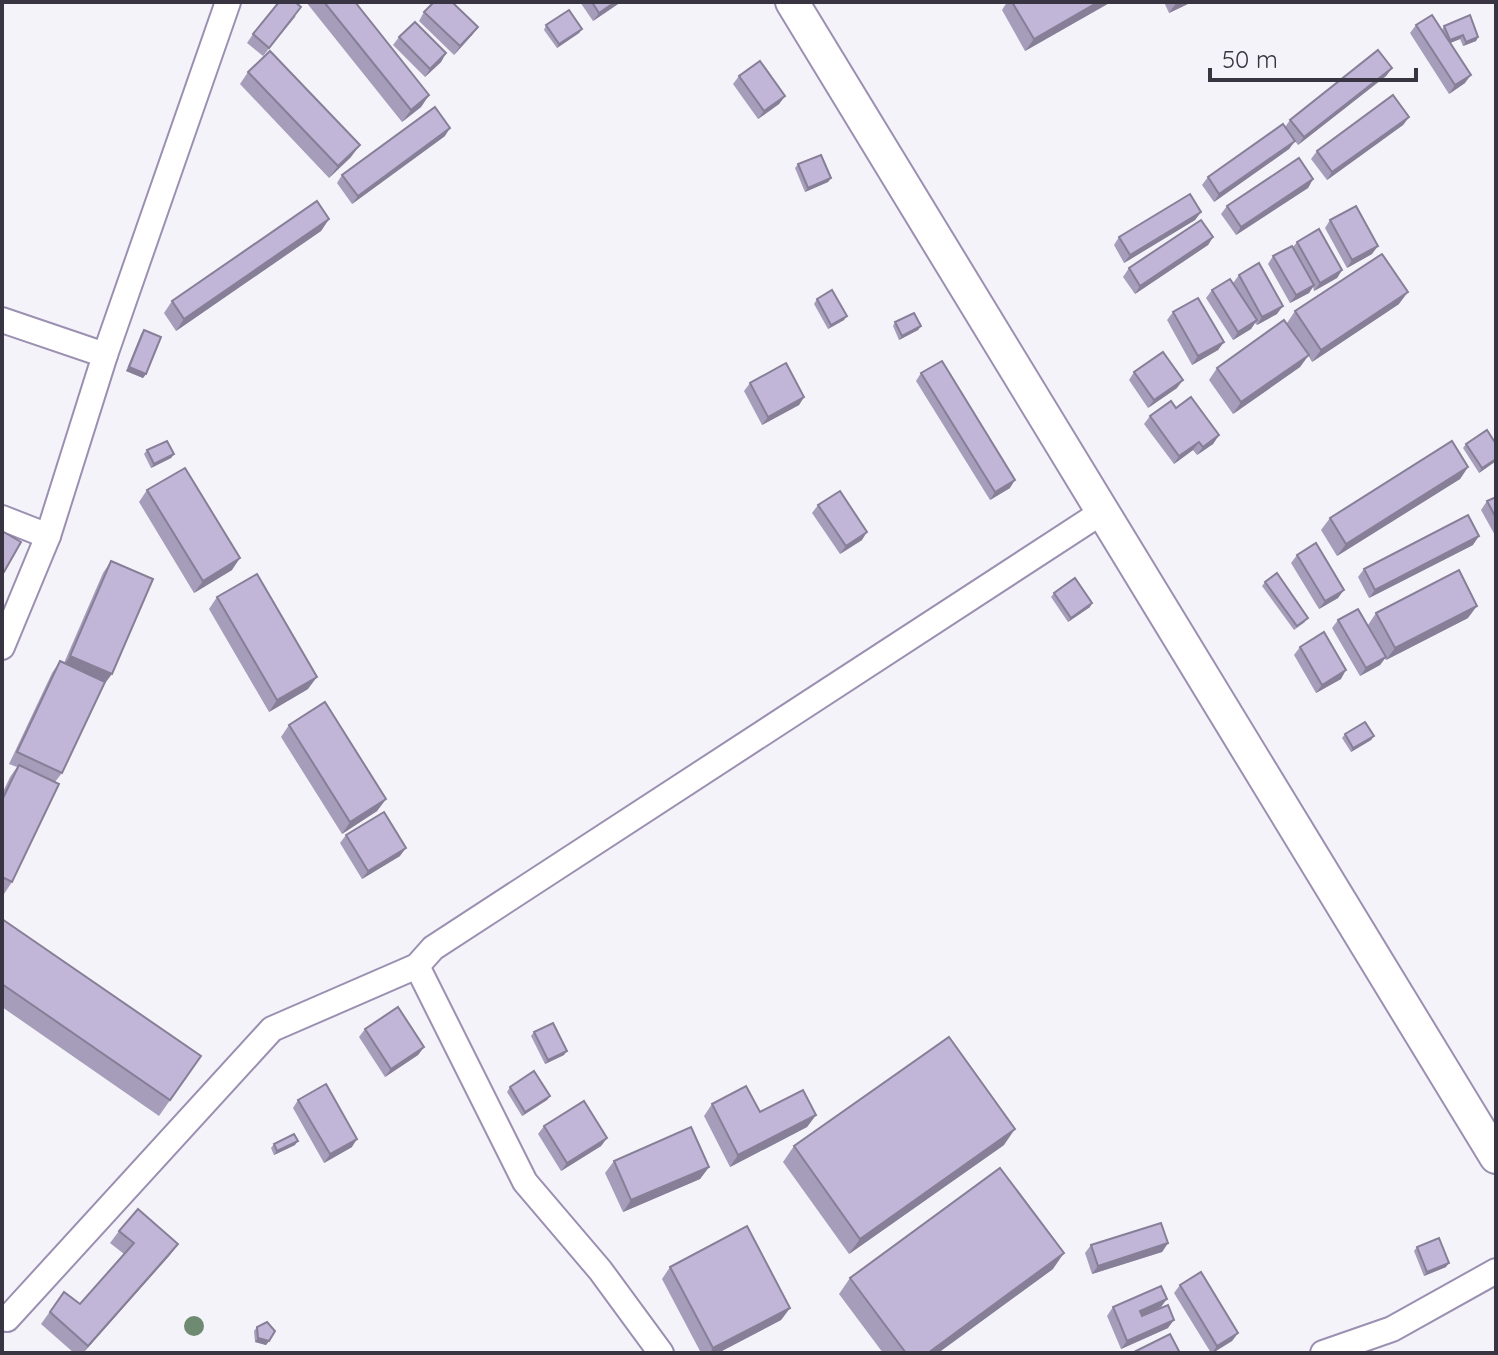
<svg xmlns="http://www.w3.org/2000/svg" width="1498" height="1355" font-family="Quicksand,sans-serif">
  <rect width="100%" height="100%" fill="#f5f3fa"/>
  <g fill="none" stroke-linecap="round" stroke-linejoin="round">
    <defs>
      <g id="street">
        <polyline points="2,320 105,355"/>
        <polyline points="2,518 48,536"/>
        <polyline points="2,647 48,536 105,355 228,2"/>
        <polyline points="417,966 525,1182 600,1270 661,1353"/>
        <polyline points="7,1319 272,1029 417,966 433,948 1102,512"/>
        <polyline points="1323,1353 1392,1329 1496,1271"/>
      </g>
      <polyline id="secondary" points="792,2 1496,1157"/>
    </defs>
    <!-- street casing -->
    <use href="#street" stroke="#9b90b1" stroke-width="28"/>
    <!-- secondary casing -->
    <use href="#secondary" stroke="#9b90b1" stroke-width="36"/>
    <!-- street -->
    <use href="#street" stroke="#fff" stroke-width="24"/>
    <!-- secondary -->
    <use href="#secondary" stroke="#fff" stroke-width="32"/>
  </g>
  <!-- trees -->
  <circle fill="#6e8a70" cx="194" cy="1326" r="10"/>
  <!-- wall -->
  <g fill="#a69dba">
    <polygon points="306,2 355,2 429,95 421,107 402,122"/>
    <polygon points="580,2 621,2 593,21"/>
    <polygon points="1007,2 1111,2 1025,51 1002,10"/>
    <polygon points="1164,2 1192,2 1169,13"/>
    <polygon points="424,12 478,27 472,35 454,55 419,21"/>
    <polygon points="296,16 263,56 247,43 253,34"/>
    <polygon points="546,25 582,29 579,33 557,48 544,30"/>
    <polygon points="1416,25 1442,30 1444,26 1478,37 1476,41 1463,46 1460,39 1450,43 1465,83 1449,94 1410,33"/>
    <polygon points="399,37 446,53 441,62 425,77 393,45"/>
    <polygon points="1392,68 1386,76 1298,145 1295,141 1289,149 1214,202 1202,185 1208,177 1285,127 1290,120"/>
    <polygon points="248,72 351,157 329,178 240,84"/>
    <polygon points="739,76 785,96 779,104 758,119 733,84"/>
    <polygon points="1409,117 1403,125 1327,180 1311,159 1317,151"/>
    <polygon points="445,136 352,204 337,183 342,175"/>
    <polygon points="798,164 831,178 828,182 805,192 795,168"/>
    <polygon points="1313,179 1308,188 1236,235 1221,214 1227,206"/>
    <polygon points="1201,212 1195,220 1124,263 1114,245 1119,237"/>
    <polygon points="329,219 321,231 176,331 164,313 172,301"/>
    <polygon points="1330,220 1372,254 1347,268 1325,228"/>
    <polygon points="1213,237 1208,245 1135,294 1123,277 1129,268"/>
    <polygon points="1297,242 1342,270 1337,278 1314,291 1313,287 1309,293 1290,303 1268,264 1273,256 1293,247"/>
    <polygon points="1239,275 1277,314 1257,325 1255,323 1251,329 1233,340 1206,298 1212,290 1233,283"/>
    <polygon points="817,299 844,320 828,329 814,304"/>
    <polygon points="1399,304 1312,362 1308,355 1300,367 1233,414 1209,380 1217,368 1287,323 1295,311"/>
    <polygon points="1173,312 1224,342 1218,350 1192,365 1167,320"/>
    <polygon points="895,322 921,326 918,330 899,340 893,326"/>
    <polygon points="144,330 146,374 143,378 126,371 141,334"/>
    <polygon points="1134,372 1177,388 1148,408 1129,380"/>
    <polygon points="921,373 1010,488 990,500 916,381"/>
    <polygon points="750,383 804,397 799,405 762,425 744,391"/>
    <polygon points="1176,408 1219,435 1213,444 1197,455 1193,450 1174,464 1144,424 1150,416"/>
    <polygon points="1466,444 1496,461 1479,473 1463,448"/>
    <polygon points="147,450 174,454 171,458 151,468 144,454"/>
    <polygon points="1468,467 1460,479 1337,556 1321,530 1330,518"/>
    <polygon points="147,490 232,570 194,593 139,502"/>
    <polygon points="1496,497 1496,537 1481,510 1487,501"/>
    <polygon points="818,505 862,540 840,554 812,513"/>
    <polygon points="1473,545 1369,598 1358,577 1364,569"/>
    <polygon points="1297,555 1338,598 1319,609 1291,563"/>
    <polygon points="111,561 103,686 62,773 55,782 12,882 4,894 2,893 2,794 10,777 17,767 9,764 52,673 60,661 64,663 103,573"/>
    <polygon points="1265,582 1305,622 1294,630 1262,586"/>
    <polygon points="1054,593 1090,607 1068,622 1051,597"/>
    <polygon points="217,597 308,689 269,712 209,609"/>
    <polygon points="1376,613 1468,618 1386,660 1385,658 1380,665 1360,676 1332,628 1338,620 1368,625"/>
    <polygon points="1300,647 1341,679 1316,693 1294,655"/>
    <polygon points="289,725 386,799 377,811 342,834 281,737"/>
    <polygon points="1345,734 1374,736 1371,740 1351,752 1342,738"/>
    <polygon points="346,835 400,856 362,879 340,843"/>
    <polygon points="2,919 201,1056 159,1116 2,1007"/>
    <polygon points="365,1029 424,1047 418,1055 385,1077 359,1037"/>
    <polygon points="534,1032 564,1055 545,1064 531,1036"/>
    <polygon points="510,1087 550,1096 547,1100 522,1116 507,1092"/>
    <polygon points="298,1100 352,1147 324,1163 293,1108"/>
    <polygon points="712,1104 760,1112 816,1115 807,1127 730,1167 704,1116"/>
    <polygon points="544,1126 607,1138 601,1146 561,1171 538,1134"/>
    <polygon points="274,1144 295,1145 274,1155 271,1148"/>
    <polygon points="1004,1145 849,1254 783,1162 794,1146"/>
    <polygon points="614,1161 709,1167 700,1179 623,1212 605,1173"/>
    <polygon points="119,1231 178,1244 169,1256 83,1353 74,1353 41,1324 64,1292 80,1304 124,1254 110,1243"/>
    <polygon points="1168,1243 1162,1252 1092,1274 1085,1253 1091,1245"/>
    <polygon points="1417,1247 1446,1267 1424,1276 1414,1251"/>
    <polygon points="670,1267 790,1308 781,1320 718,1353 701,1353 662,1279"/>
    <polygon points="1053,1269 938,1353 883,1353 839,1294 850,1278"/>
    <polygon points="1180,1285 1238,1333 1232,1341 1213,1353 1211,1353 1174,1293"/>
    <polygon points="1113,1307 1161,1307 1142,1316 1168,1328 1121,1349 1107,1316"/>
    <polygon points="257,1327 269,1341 266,1345 255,1342 254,1331"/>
  </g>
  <!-- shaded-wall -->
  <g fill="#877f97">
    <polygon points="615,2 621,2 593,21 599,13"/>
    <polygon points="1098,2 1111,2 1025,51 1034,39"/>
    <polygon points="1177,2 1192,2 1169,13"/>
    <polygon points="478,27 472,35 454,55 460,46"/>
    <polygon points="582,29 579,33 557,48 559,44"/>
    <polygon points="1463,35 1460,39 1448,44 1450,40"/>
    <polygon points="1478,37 1476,41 1463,46 1466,42"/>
    <polygon points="446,53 441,62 425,77 430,69"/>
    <polygon points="1392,68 1386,76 1298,145 1304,137"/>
    <polygon points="1471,75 1465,83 1449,94 1455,85"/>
    <polygon points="429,95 421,107 402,122 411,110"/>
    <polygon points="785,96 779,104 758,119 764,111"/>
    <polygon points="1409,117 1403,125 1327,180 1332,172"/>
    <polygon points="450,128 445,136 352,204 358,196"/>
    <polygon points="1295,141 1289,149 1214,202 1219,194"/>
    <polygon points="360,145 351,157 329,178 338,166"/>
    <polygon points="831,178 828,182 805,192 808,188"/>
    <polygon points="1313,179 1308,188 1236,235 1241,227"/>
    <polygon points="1201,212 1195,220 1124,263 1130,255"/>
    <polygon points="329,219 321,231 176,331 184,319"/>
    <polygon points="1213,237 1208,245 1135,294 1140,286"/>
    <polygon points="1378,246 1372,254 1347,268 1352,260"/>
    <polygon points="1342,270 1337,278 1314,291 1320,283"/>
    <polygon points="1314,285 1309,293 1290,303 1296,295"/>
    <polygon points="1408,292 1399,304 1312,362 1321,350"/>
    <polygon points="1283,306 1277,314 1257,325 1262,317"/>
    <polygon points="847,316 844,320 828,329 831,325"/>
    <polygon points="1257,320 1251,329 1233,340 1238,332"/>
    <polygon points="921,326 918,330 899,340 902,336"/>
    <polygon points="1224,342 1218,350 1192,365 1198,356"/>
    <polygon points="1309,355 1300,367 1233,414 1241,402"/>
    <polygon points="129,367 146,374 143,378 126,371"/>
    <polygon points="1183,380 1177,388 1148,408 1154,400"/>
    <polygon points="804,397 799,405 762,425 768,417"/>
    <polygon points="1219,435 1213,444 1197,455 1203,447"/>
    <polygon points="1199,442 1193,450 1174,464 1179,456"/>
    <polygon points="174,454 171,458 151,468 154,464"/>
    <polygon points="1496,459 1496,461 1479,473 1482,468"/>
    <polygon points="1468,467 1460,479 1337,556 1346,544"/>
    <polygon points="1015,480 1010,488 990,500 995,492"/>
    <polygon points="867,532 862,540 840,554 846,546"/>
    <polygon points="1479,536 1473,545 1369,598 1375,590"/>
    <polygon points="240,558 232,570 194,593 203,581"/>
    <polygon points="1344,590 1338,598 1319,609 1325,601"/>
    <polygon points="1092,603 1090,607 1068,622 1071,618"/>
    <polygon points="1477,606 1468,618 1386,660 1395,648"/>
    <polygon points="70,656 112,674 103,686 62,668"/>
    <polygon points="1386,657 1380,665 1360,676 1366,668"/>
    <polygon points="1346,670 1341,679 1316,693 1322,685"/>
    <polygon points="317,677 308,689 269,712 277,700"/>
    <polygon points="1374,736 1371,740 1351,752 1353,748"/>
    <polygon points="386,799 377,811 342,834 350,822"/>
    <polygon points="406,848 400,856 362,879 368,871"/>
    <polygon points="424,1047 418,1055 385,1077 391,1069"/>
    <polygon points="567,1051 564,1055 545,1064 548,1060"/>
    <polygon points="550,1096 547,1100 522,1116 525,1112"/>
    <polygon points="816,1115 807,1127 730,1167 738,1155"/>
    <polygon points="1015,1129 1004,1145 849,1254 860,1239"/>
    <polygon points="607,1138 601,1146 561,1171 567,1163"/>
    <polygon points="357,1139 352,1147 324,1163 330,1154"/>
    <polygon points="298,1141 295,1145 274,1155 277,1151"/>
    <polygon points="709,1167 700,1179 623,1212 631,1200"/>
    <polygon points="1168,1243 1162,1252 1092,1274 1098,1266"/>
    <polygon points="178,1244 169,1256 83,1353 88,1346"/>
    <polygon points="1064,1253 1053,1269 938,1353 928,1353"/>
    <polygon points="1449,1263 1446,1267 1424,1276 1427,1272"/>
    <polygon points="1167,1299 1161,1307 1135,1319 1140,1311"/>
    <polygon points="790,1308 781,1320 718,1353 710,1353 713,1348"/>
    <polygon points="1174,1320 1168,1328 1121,1349 1127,1341"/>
    <polygon points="1238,1333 1232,1341 1212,1353 1217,1346"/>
    <polygon points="258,1338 269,1341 266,1345 255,1342"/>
  </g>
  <!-- building -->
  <g fill="#c1b6d8" stroke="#877f97" stroke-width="2">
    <polygon points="279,2 295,2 301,7 269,48 253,34"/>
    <polygon points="324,2 355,2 429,95 411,110"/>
    <polygon points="434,2 452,2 478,27 460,46 424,12"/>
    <polygon points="592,2 615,2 599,13"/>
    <polygon points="1012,2 1098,2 1034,39"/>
    <polygon points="569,10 582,29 559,44 546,25"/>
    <polygon points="1432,15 1471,75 1455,85 1416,25"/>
    <polygon points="1470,15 1478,37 1466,42 1463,35 1450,40 1444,26"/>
    <polygon points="415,22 446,53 430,69 399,37"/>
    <polygon points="1378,50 1392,68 1304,137 1290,120"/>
    <polygon points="270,51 360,145 338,166 248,72"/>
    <polygon points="760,61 785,96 764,111 739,76"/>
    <polygon points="1393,95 1409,117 1332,172 1317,151"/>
    <polygon points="435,107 450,128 358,196 342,175"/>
    <polygon points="1283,124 1295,141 1219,194 1208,177"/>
    <polygon points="821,155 831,178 808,188 798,164"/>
    <polygon points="1299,158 1313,179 1241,227 1227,206"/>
    <polygon points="1190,194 1201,212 1130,255 1119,237"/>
    <polygon points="317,201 329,219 184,319 172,301"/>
    <polygon points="1356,206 1378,246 1352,260 1330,220"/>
    <polygon points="1201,220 1213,237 1140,286 1129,268"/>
    <polygon points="1319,229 1342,270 1320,283 1297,242"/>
    <polygon points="1292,246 1314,285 1296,295 1273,256"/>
    <polygon points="1382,254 1408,292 1321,350 1295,311"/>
    <polygon points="1259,263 1283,306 1262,317 1239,275"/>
    <polygon points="1230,279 1257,320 1238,332 1212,290"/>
    <polygon points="832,290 847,316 831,325 817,299"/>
    <polygon points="1198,298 1224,342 1198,356 1173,312"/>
    <polygon points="914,313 921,326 902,336 895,322"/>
    <polygon points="1284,320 1309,355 1241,402 1217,368"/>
    <polygon points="144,330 161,337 146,374 129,367"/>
    <polygon points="1163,352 1183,380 1154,400 1134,372"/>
    <polygon points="942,361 1015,480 995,492 921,373"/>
    <polygon points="786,363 804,397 768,417 750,383"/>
    <polygon points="1191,397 1219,435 1203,447 1199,442 1179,456 1150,416 1171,401 1176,408"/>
    <polygon points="1487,430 1496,444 1496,459 1482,468 1466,444"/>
    <polygon points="167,441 174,454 154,464 147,450"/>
    <polygon points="1452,441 1468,467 1346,544 1330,518"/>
    <polygon points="185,468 240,558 203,581 147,490"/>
    <polygon points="840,491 867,532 846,546 818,505"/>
    <polygon points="1496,497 1496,518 1487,501"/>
    <polygon points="1468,515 1479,536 1375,590 1364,569"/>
    <polygon points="2,531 21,542 4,572 2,571"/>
    <polygon points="1316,543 1344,590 1325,601 1297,555"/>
    <polygon points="111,561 153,579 112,674 70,656"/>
    <polygon points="1459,570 1477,606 1395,648 1376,613"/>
    <polygon points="1277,573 1308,618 1297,626 1265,582"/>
    <polygon points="257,574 317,677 277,700 217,597"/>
    <polygon points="1075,578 1092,603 1071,618 1054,593"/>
    <polygon points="1358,609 1386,657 1366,668 1338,620"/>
    <polygon points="1324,632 1346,670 1322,685 1300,647"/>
    <polygon points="60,661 105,682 62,773 17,752"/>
    <polygon points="325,702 386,799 350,822 289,725"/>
    <polygon points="1365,722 1374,736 1353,748 1345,734"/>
    <polygon points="19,765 59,784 12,882 2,877 2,800"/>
    <polygon points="384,812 406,848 368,871 346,835"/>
    <polygon points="2,919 201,1056 170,1100 2,984"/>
    <polygon points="398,1007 424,1047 391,1069 365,1029"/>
    <polygon points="553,1023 567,1051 548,1060 534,1032"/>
    <polygon points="949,1037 1015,1129 860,1239 794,1146"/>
    <polygon points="534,1071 550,1096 525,1112 510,1087"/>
    <polygon points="326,1084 357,1139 330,1154 298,1100"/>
    <polygon points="746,1086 760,1112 803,1090 816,1115 738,1155 712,1104"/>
    <polygon points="584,1101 607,1138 567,1163 544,1126"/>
    <polygon points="691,1127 709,1167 631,1200 614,1161"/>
    <polygon points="294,1134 298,1141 277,1151 274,1144"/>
    <polygon points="1000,1168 1064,1253 928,1353 906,1353 850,1278"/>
    <polygon points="138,1209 178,1244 88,1346 50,1312 64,1292 80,1304 134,1243 119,1231"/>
    <polygon points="1161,1223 1168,1243 1098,1266 1091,1245"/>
    <polygon points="747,1226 790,1308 713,1348 670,1267"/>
    <polygon points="1439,1238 1449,1263 1427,1272 1417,1247"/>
    <polygon points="1201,1272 1238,1333 1217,1346 1180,1285"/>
    <polygon points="1161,1286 1167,1299 1140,1311 1142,1316 1168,1305 1174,1320 1127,1341 1113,1307"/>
    <polygon points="267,1322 275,1331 269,1341 258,1338 257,1327"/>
    <polygon points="1170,1334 1180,1353 1132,1353"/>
  </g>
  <!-- border -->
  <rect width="1498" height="1355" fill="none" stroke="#393442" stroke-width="8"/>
  <!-- scale -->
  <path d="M1210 68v12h206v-12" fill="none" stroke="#393442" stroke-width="4"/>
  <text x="1222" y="68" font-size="24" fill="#393442" stroke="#f5f3fa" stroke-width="6" paint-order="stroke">50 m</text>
</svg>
